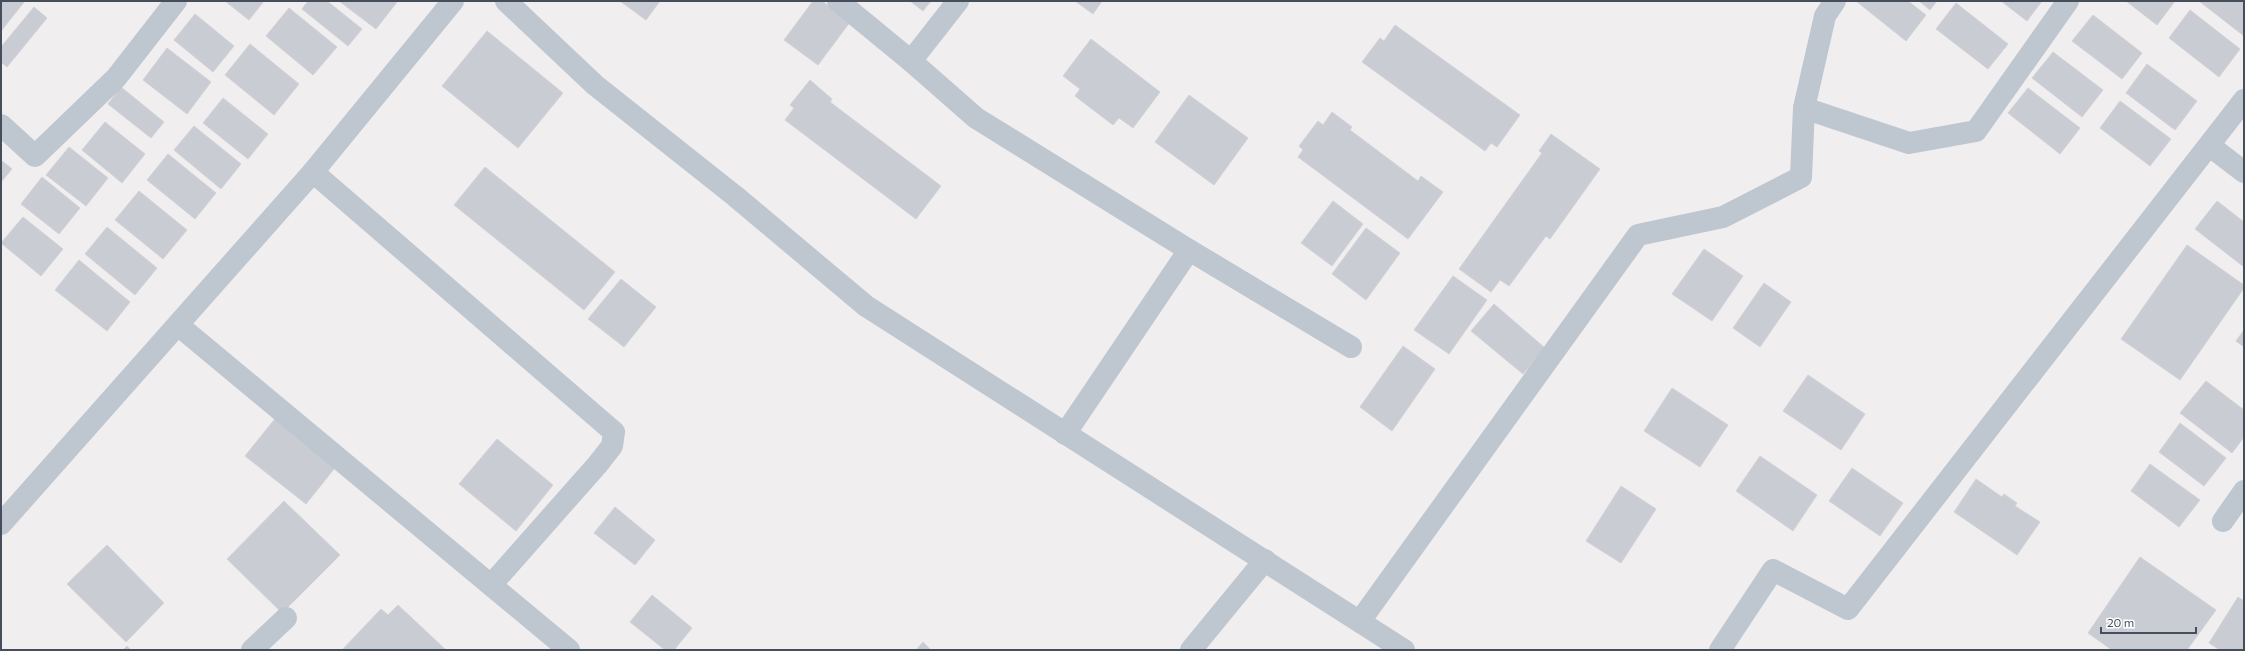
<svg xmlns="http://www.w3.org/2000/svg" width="2245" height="651" font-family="Commissioner,sans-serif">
  <rect width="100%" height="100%" fill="#f0eeee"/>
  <!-- building -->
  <g fill="#caccd3" stroke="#d2d3d9">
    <polygon points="1,1 25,1 1,31"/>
    <polygon points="225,1 264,1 249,20"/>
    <polygon points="308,1 327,1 362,29 348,46 302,9"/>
    <polygon points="339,1 396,1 397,2 376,29"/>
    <polygon points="620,1 660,1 646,20"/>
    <polygon points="813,1 822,1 850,22 818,65 784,40"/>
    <polygon points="910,1 931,1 923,11"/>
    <polygon points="1075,1 1102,1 1093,14"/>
    <polygon points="1856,1 1908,1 1926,15 1906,41"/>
    <polygon points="1919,1 1937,1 1930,10"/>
    <polygon points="2001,1 2042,1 2027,21"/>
    <polygon points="2126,1 2175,1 2157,25"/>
    <polygon points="2199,1 2244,1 2244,36"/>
    <polygon points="1956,3 2008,44 1988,69 1936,29"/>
    <polygon points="34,7 47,18 7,67 1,62 1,47"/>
    <polygon points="289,8 337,47 313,75 266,36"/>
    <polygon points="2190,10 2240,49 2219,77 2169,38"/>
    <polygon points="195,14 234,46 213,72 174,40"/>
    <polygon points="2093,15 2142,53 2122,79 2072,41"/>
    <polygon points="1395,25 1520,115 1497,147 1491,143 1485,151 1362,62 1380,38 1384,41"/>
    <polygon points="487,31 563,93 518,148 442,86"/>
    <polygon points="1091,39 1160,92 1133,128 1119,118 1113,125 1075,96 1080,89 1063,76"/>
    <polygon points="250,44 299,84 274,115 225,75"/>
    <polygon points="167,48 211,82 187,114 143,80"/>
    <polygon points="2053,52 2103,90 2082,117 2032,78"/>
    <polygon points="2147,64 2197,101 2175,130 2126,93"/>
    <polygon points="810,80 832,99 830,102 941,186 916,219 785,120 794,108 790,105"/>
    <polygon points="121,87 164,122 151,138 108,104"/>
    <polygon points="2028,88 2080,128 2060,154 2008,113"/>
    <polygon points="1189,95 1248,138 1214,185 1155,142"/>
    <polygon points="223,98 268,134 248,159 203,123"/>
    <polygon points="2120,101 2171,139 2150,166 2100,128"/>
    <polygon points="1332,112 1352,127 1350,130 1418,181 1421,176 1443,192 1408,239 1298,157 1303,150 1299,146 1318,121 1323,125"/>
    <polygon points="105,122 145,154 122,183 82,150"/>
    <polygon points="194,126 241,164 221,189 174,150"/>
    <polygon points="1551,134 1600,169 1550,239 1546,236 1509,286 1500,280 1491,292 1459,269 1542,153 1539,151"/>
    <polygon points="69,147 108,178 86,206 46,175"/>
    <polygon points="168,154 216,193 195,219 147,180"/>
    <polygon points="1,160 12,169 1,182"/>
    <polygon points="485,167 615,272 584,310 454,205"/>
    <polygon points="42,177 80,208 59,234 21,204"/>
    <polygon points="139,191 187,230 163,259 115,220"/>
    <polygon points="1333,201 1363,224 1332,266 1301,243"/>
    <polygon points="2217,201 2244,222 2244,267 2195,229"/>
    <polygon points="23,217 63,249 41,276 1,243"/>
    <polygon points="107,227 157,268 135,295 85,254"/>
    <polygon points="1366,228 1400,253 1366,300 1332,274"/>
    <polygon points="2187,245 2244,285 2244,288 2180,380 2121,339"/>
    <polygon points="1704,249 1743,276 1712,321 1672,294"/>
    <polygon points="79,260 130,302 107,331 55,290"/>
    <polygon points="1453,276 1487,300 1449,354 1414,330"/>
    <polygon points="621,279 656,307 624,347 588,319"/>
    <polygon points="1764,283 1791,302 1760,347 1733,328"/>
    <polygon points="1494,304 1545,348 1523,374 1471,331"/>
    <polygon points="2244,330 2244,347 2236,341"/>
    <polygon points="1403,346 1435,369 1392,431 1360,407"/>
    <polygon points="1808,375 1865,414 1841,450 1783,411"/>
    <polygon points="2206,381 2244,410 2244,437 2232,453 2180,413"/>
    <polygon points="1672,388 1728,425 1700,467 1644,431"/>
    <polygon points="278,415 338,464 306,504 245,456"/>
    <polygon points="2180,423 2226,458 2204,486 2159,452"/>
    <polygon points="497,439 553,485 516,531 459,484"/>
    <polygon points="1760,456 1817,495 1793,531 1736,491"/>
    <polygon points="2150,464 2200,500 2179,527 2131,491"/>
    <polygon points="1852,468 1903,503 1880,536 1829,501"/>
    <polygon points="1976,479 2002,497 2004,494 2017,503 2015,506 2040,522 2017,555 1954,512"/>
    <polygon points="1621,486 1656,509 1621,563 1586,541"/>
    <polygon points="284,501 340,555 282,613 227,559"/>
    <polygon points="615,507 655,540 635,565 594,533"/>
    <polygon points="107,545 164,603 126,642 67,584"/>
    <polygon points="2140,557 2216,610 2187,650 2112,650 2088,633"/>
    <polygon points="652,595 692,628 674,650 665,650 630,622"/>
    <polygon points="2238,597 2244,601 2244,650 2220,650 2209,643"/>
    <polygon points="398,605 446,650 342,650 381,609 388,615"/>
    <polygon points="923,642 931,650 916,650"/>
    <polygon points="127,646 131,650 123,650"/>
  </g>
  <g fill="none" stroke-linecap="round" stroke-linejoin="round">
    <!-- street -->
    <g stroke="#bec6d0" stroke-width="22">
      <polyline points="506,1 595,85 735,196 866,306 1404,650"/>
      <polyline points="838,1 911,61 976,118 1189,250 1351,347"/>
      <polyline points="911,61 958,1"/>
      <polyline points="1804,108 1909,143 1976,131 2068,1"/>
      <polyline points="1,125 35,156 116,78 176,1"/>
      <polyline points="2210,146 2244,172"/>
      <polyline points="313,172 614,432 612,446 598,464 491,585"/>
      <polyline points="178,325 569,650"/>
      <polyline points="1065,434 1189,250"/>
      <polyline points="2223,521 2244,491"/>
      <polyline points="1,524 313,172 453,1"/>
      <polyline points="1360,621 1638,235 1723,217 1801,177 1804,108 1825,16 1835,1"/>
      <polyline points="252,650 286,618"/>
      <polyline points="1191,650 1265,560"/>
      <polyline points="1720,650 1773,570 1848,609 2244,100"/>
    </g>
  </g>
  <!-- border -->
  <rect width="2245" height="651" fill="none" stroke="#464e5b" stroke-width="4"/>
  <!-- scale -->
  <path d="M2101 627v6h95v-6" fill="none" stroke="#464e5b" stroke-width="2"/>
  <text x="2107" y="627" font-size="12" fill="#464e5b" stroke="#ffffff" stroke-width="3" paint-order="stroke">20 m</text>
</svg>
